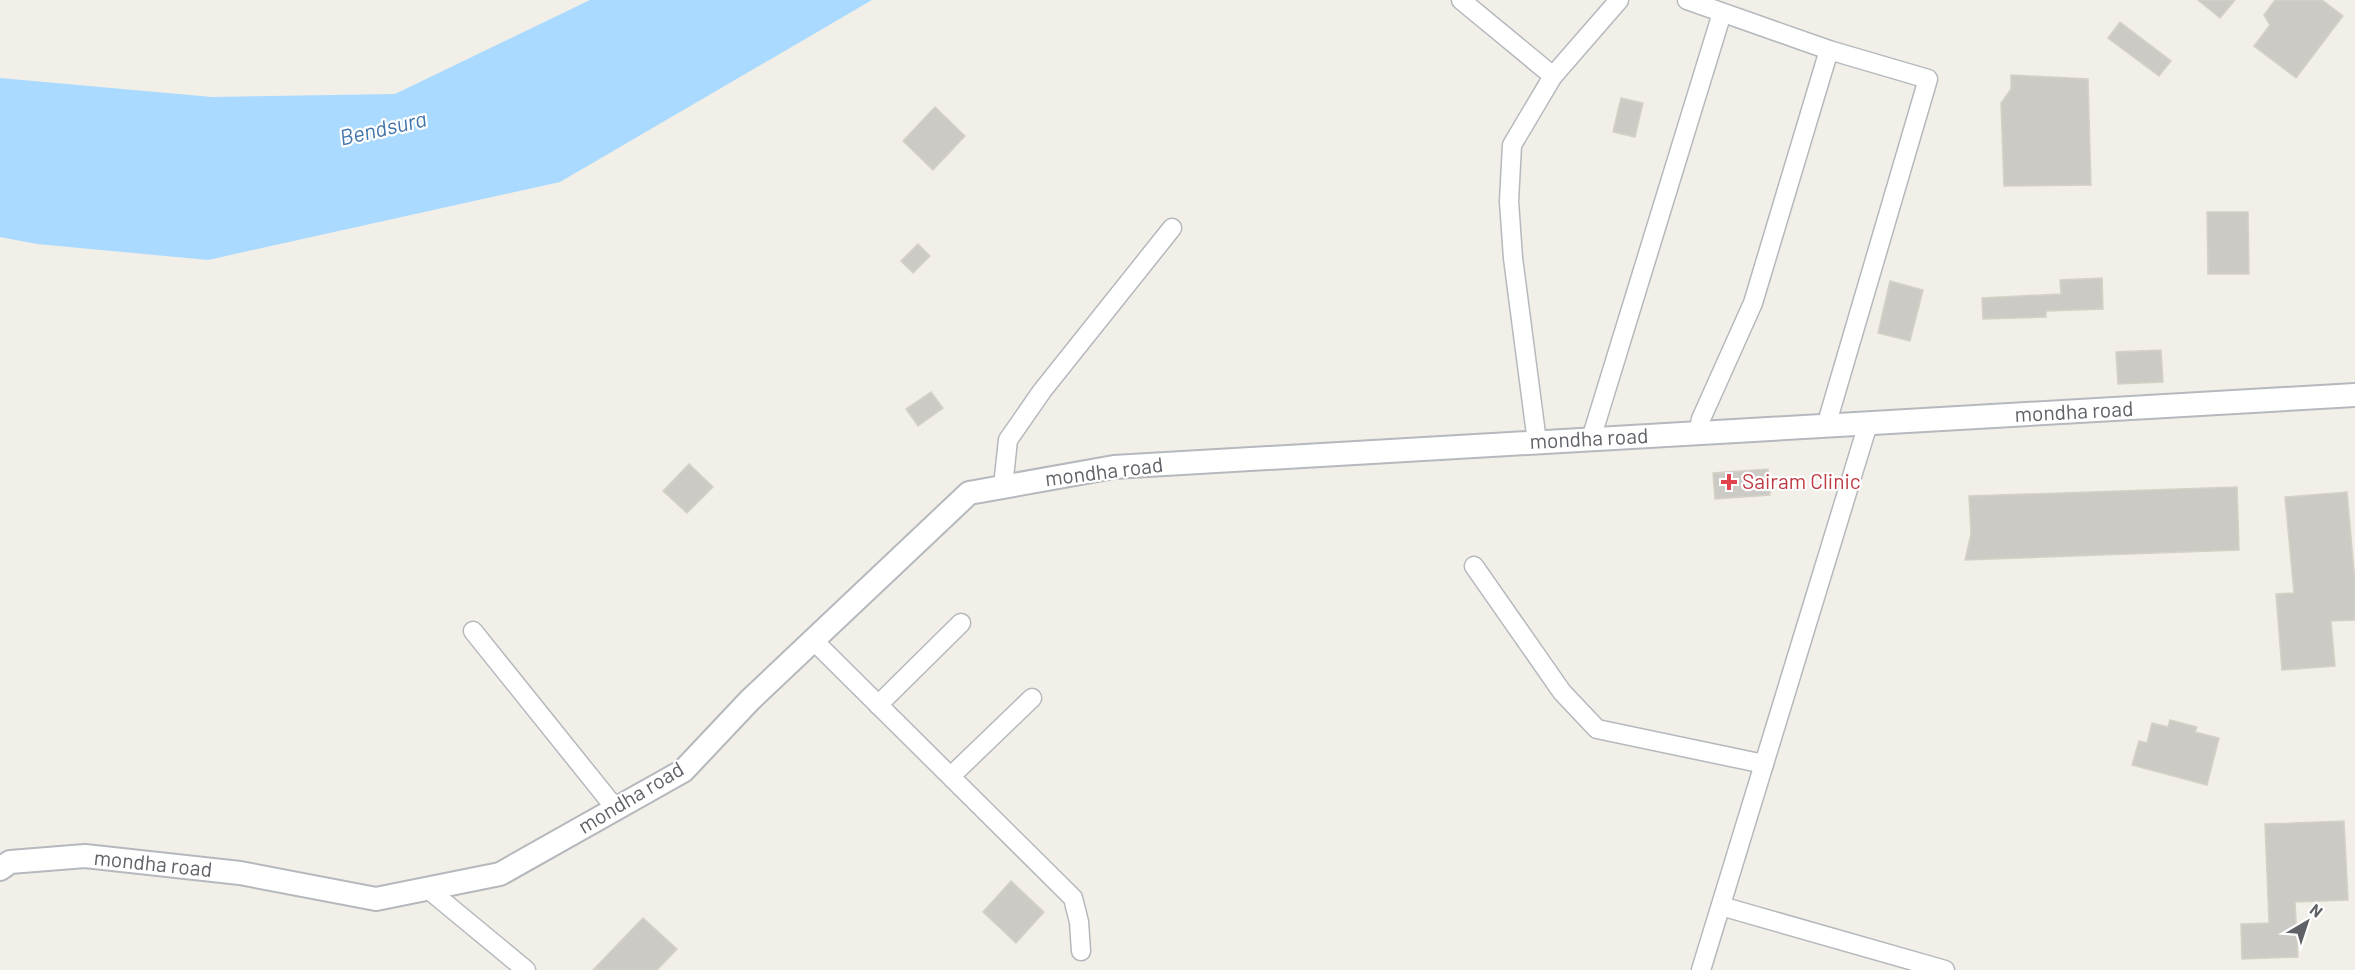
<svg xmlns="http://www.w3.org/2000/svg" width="2355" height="970" font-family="Barlow,sans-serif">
  <rect width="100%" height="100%" fill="#f1efe8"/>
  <!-- water -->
  <polygon fill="#aadaff" points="590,0 872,0 560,182 208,260 37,244 0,237 0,78 212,97 395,94"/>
  <!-- building -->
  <g fill="#cccac5" stroke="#d6d1c6" stroke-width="1.5">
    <polygon points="2198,0 2235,0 2220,18"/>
    <polygon points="2275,0 2322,0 2343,16 2296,78 2254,46 2270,25 2264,15"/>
    <polygon points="2120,22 2171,61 2159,76 2108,38"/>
    <polygon points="2011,75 2088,79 2091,185 2004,186 2001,103 2011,89"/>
    <polygon points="1621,98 1643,103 1635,137 1613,132"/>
    <polygon points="935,107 965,136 933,170 903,141"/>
    <polygon points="2207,212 2248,212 2249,274 2208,274"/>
    <polygon points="918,244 930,256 913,273 901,261"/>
    <polygon points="2102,278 2103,309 2046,311 2046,317 1983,319 1982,298 2061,294 2060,280"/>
    <polygon points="1890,281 1923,290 1910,341 1878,333"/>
    <polygon points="2161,350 2163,382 2118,384 2116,352"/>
    <polygon points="931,392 943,408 918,426 906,409"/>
    <polygon points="689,464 713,487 687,513 663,491"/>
    <polygon points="1768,469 1770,495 1715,499 1713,473"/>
    <polygon points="2237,487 2239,550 1965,560 1971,534 1969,496"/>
    <polygon points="2347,492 2355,582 2355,620 2331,621 2335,666 2282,670 2276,594 2294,593 2285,497"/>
    <polygon points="2170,720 2197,727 2195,732 2219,738 2207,785 2132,765 2139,741 2147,743 2152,723 2168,727"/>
    <polygon points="2344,821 2348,900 2295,902 2298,957 2242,959 2241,924 2269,923 2265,824"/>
    <polygon points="1011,881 1044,912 1016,943 983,912"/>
    <polygon points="643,918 677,949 657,970 593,970"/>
  </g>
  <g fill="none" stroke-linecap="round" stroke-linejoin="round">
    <defs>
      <g id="minor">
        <polyline points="1461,0 1553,76 1512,145 1509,201 1513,258 1537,442"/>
        <polyline points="1687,0 1829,50 1928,79 1826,426"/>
        <polyline points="1553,76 1619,0"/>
        <polyline points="1698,433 1701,419 1753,303 1829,50"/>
        <polyline points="1591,439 1722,13"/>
        <polyline points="1003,486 1008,440 1042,391 1172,228"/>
        <polyline points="1474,566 1562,692 1597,729 1764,764"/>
        <polyline points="473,631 616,809"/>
        <polyline points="813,640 1073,898 1079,922 1081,951"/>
        <polyline points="878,705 961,623"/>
        <polyline points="951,776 1032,698"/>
        <polyline points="428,889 526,970"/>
        <polyline points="1721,906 1945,970"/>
        <polyline points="1701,970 1868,424"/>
      </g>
      <polyline id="tertiary" points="0,869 10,862 85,856 240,873 376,899 500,874 683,771 750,700 969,493 1114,467 2355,395"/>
    </defs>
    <!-- minor casing -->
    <use href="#minor" stroke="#b5b8bc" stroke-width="21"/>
    <!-- tertiary casing -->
    <use href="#tertiary" stroke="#b5b8bc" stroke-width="26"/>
    <!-- minor -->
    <use href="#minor" stroke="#fff" stroke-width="18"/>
    <!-- tertiary -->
    <use href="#tertiary" stroke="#fff" stroke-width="22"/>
  </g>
  <!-- markers -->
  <path fill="#e0444e" stroke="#fff" stroke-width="2" d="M1726 473h6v6h6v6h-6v6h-6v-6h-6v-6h6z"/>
  <g text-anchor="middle" stroke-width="4.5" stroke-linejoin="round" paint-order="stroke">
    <!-- street labels -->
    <g font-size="21" fill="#5f6368" stroke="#fff">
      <text transform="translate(2074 412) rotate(-3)" y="7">mondha road</text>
      <text transform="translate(1589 439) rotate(-3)" y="7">mondha road</text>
      <text transform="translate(1104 472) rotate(-7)" y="7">mondha road</text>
      <text transform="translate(631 798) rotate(-31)" y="7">mondha road</text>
      <text transform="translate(153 864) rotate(6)" y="7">mondha road</text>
    </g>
    <!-- health labels -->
    <g font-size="21" fill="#be3a42" stroke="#fff" text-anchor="start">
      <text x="1742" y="489">Sairam Clinic</text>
    </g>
    <!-- water labels -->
    <g font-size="22" font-style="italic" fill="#4174aa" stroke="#fff">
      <text transform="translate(383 128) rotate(-13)" y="8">Bendsura</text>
    </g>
  </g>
  <!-- north arrow -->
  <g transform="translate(2307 922) rotate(39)" stroke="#ffffff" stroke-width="4.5" paint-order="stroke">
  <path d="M0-4.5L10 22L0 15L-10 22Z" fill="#5f6368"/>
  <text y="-9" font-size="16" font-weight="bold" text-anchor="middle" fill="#5f6368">N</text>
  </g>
</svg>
